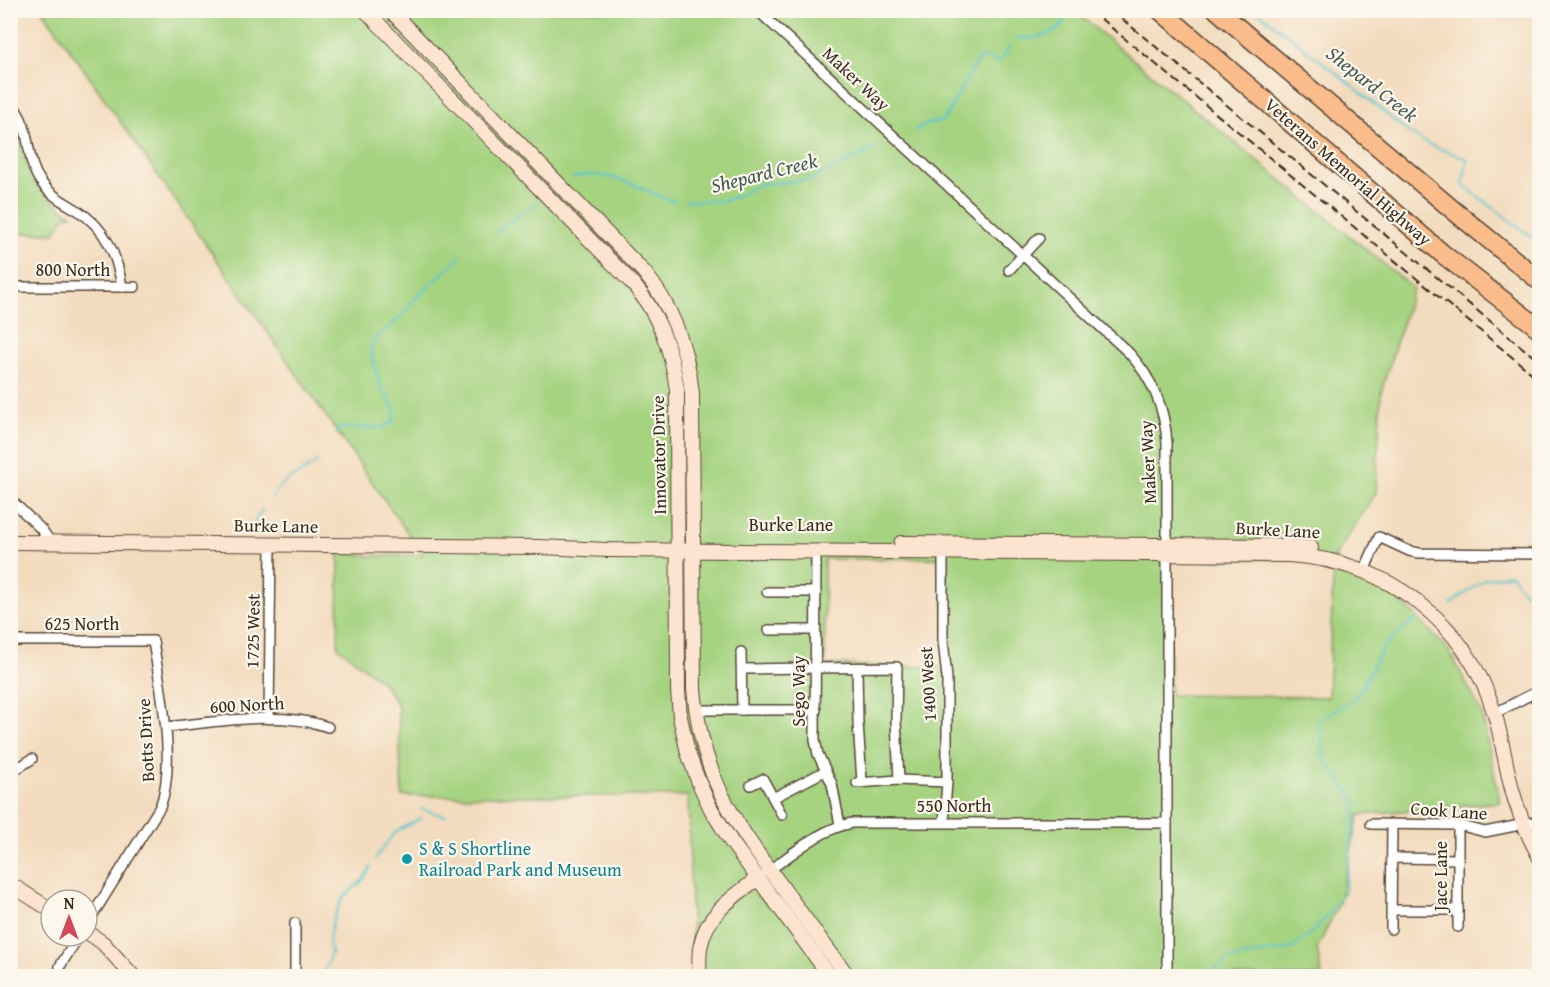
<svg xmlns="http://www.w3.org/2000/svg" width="1550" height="987" font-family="'Gentium Book Plus',serif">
  <rect width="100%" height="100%" fill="#fbf7ec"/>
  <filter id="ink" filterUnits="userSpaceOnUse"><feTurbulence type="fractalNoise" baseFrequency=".0167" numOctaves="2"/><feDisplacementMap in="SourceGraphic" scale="12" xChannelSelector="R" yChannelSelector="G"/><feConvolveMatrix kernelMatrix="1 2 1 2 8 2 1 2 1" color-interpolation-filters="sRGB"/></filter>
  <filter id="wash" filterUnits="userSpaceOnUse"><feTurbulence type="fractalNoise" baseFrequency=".008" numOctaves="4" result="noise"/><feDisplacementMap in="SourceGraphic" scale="24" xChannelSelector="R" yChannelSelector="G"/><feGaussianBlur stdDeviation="1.35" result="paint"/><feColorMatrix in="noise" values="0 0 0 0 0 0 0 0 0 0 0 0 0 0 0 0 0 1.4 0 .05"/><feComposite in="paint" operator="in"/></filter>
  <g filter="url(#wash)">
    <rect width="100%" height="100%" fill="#f3dbbd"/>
    <!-- green -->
    <g fill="#a5d380" stroke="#707e4f" stroke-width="1.5" fill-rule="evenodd">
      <path d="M43,11H1074L1413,288L1381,392L1376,493L1334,558L1404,604L1450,652L1482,714L1500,802L1359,815L1339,903L1317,949L1322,976H693L688,796H402L398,705L382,682L338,647L339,553L373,556L423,555ZM944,558L945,667L825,665L824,559ZM1334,558L1328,697L1170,695L1168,560Z"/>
      <path d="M11,128H18C21,138 21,147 24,157C31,184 49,200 72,215L64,217L55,233H11Z"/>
    </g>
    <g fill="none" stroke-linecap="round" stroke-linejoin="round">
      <!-- stream -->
      <g stroke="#59c6d1" stroke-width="2">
        <polyline points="1256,10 1354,87 1405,130 1428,144 1467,159 1463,185 1540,243"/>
        <path d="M1018,38C1030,40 1051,36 1060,27C1063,24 1065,18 1068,15"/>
        <polyline points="915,130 927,124 944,120 978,59 987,58 1000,62 1009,47"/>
        <path d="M573,177C608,169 637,186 668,200L675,201"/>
        <polyline points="686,201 723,201 738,196 759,184 809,180 878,147"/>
        <polyline points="496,232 538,201"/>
        <polyline points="336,434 341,428 382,428 393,422 395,409 380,384 371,353 373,340 400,318 413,301 460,257"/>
        <polyline points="273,497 281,485 319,461"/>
        <polyline points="251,530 262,510"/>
        <polyline points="1451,604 1485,579 1511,574 1524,592 1540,598"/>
        <polyline points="421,809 446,816"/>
        <polyline points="375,859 395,832 421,818"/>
        <polyline points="326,976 325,971 331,953 329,941 332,923 342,899 363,880 371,867"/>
        <polyline points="1203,976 1231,959 1293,948 1318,927 1345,891 1357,803 1325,760 1319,721 1357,696 1384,646 1417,618"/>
      </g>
    </g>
  </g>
  <g filter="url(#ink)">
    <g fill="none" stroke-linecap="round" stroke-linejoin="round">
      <defs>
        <g id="street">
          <path d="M757,10L1129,353C1153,379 1165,408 1167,443V976"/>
          <path d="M10,101C17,110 24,123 26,134C30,151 30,167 41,182C50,195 64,202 77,210C106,228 117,255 122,287"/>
          <polyline points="1009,270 1039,238"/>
          <polyline points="10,287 135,287"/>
          <polyline points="10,499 42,530 50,541"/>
          <polyline points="943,549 943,640 947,678 947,782 944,822"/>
          <polyline points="816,552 815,740 818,754 832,784 840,825"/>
          <polyline points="1364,571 1379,537 1409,551 1419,553 1540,554"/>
          <polyline points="767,592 816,592"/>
          <polyline points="769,630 815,630"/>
          <path d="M10,641H153C160,687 177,763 160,807L87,924"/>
          <polyline points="741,652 742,710"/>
          <polyline points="857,668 858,723 862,782"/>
          <polyline points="742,669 897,667 896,721 899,780"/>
          <polyline points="696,710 816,710"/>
          <polyline points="1495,713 1540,690"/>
          <polyline points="269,719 271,544"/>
          <path d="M166,727C217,722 279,710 328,727"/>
          <polyline points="10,773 32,759"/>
          <polyline points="857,783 899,780 947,782"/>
          <polyline points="751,785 763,779 782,815"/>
          <polyline points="773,798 825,771"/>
          <polyline points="1371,824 1458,825 1485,832 1540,821"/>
          <polyline points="1458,825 1458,927"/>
          <polyline points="1392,858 1458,859"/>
          <path d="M767,872C794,853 820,829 852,823H1167"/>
          <polyline points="1391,910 1458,910"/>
          <polyline points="295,923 295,976"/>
          <polyline points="1391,929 1392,825"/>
          <polyline points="60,976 60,966 79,936"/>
        </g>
        <g id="secondary">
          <path d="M365,10L633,284C659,314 672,351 677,390L678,690L680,717L688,753L699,783L711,809L732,843L830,976"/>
          <path d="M390,10L644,272C673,307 687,348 692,393L694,689C701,774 731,818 780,884C802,915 825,946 848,976"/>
          <path d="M10,542L540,547L607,550L1289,555C1386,561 1467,621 1495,715C1501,735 1504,756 1509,777C1515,805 1526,832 1540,858"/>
          <polyline points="901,543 1287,546 1311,548"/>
          <polyline points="10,884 51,910"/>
          <polyline points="87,932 103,943 133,976"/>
          <path d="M699,976C700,966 698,954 701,944C707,913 735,896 758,878"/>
        </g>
        <g id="highway">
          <polyline points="1160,10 1444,255 1540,329"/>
          <polyline points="1217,10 1453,210 1540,281"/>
        </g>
      </defs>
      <!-- street casing -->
      <use href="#street" stroke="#574536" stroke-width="12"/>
      <!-- secondary casing -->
      <use href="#secondary" stroke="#574536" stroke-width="16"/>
      <!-- highway casing -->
      <use href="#highway" stroke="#574536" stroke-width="21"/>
      <!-- street -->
      <use href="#street" stroke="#fff" stroke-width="9"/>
      <!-- secondary -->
      <use href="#secondary" stroke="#fde4d0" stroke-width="14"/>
      <!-- highway -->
      <use href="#highway" stroke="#f9bc8a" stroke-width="18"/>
      <!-- rail -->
      <g stroke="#3b2a1e" stroke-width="2" stroke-dasharray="9 4.5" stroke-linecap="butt">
        <polyline points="1090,10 1540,380"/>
        <polyline points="1111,10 1540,362"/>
      </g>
    </g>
  </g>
  <!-- markers -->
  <circle fill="#0f9aa8" stroke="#fbf7ec" stroke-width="2" cx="407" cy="859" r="6"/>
  <g text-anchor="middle" stroke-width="4.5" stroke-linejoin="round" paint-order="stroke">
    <!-- street labels -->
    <g font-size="18" fill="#3b2a1e" stroke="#fbf7ec">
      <text transform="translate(856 79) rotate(43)" y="6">Maker Way</text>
      <text transform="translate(1348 172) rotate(41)" y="6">Veterans Memorial Highway</text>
      <text x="73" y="276">800 North</text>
      <text transform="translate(659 455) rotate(-91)" y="6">Innovator Drive</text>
      <text transform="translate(1148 462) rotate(-93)" y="6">Maker Way</text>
      <text x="791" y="531">Burke Lane</text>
      <text transform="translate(276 526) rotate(1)" y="6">Burke Lane</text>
      <text transform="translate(1278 530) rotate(3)" y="6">Burke Lane</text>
      <text x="82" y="630">625 North</text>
      <text transform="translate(253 631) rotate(-89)" y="6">1725 West</text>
      <text transform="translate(928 684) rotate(-93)" y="6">1400 West</text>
      <text transform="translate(799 691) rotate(-90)" y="6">Sego Way</text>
      <text transform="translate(247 705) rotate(-3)" y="6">600 North</text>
      <text transform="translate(146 740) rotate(-93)" y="6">Botts Drive</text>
      <text x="954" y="812">550 North</text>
      <text transform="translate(1449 811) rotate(4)" y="6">Cook Lane</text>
      <text transform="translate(1441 876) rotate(-90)" y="6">Jace Lane</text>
    </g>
    <!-- culture labels -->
    <g font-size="18" fill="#0d838f" stroke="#fbf7ec" text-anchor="start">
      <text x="419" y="855">S &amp; S Shortline<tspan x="419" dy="21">Railroad Park and Museum</tspan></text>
    </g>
    <!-- water labels -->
    <g font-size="20" font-style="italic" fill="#445954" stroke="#fbf7ec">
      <text transform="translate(1372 84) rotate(38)" y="7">Shepard Creek</text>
      <text transform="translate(764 173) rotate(-14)" y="7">Shepard Creek</text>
    </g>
  </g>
  <!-- margin -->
  <rect width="1550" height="987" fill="none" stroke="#fbf7ec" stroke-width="36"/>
  <!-- north arrow -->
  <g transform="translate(69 918)"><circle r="28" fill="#fbf7ec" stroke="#aea59a" stroke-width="1.5"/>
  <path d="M0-4.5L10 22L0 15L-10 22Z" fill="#d1495b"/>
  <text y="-9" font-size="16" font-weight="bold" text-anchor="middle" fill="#3b2a1e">N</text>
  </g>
</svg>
